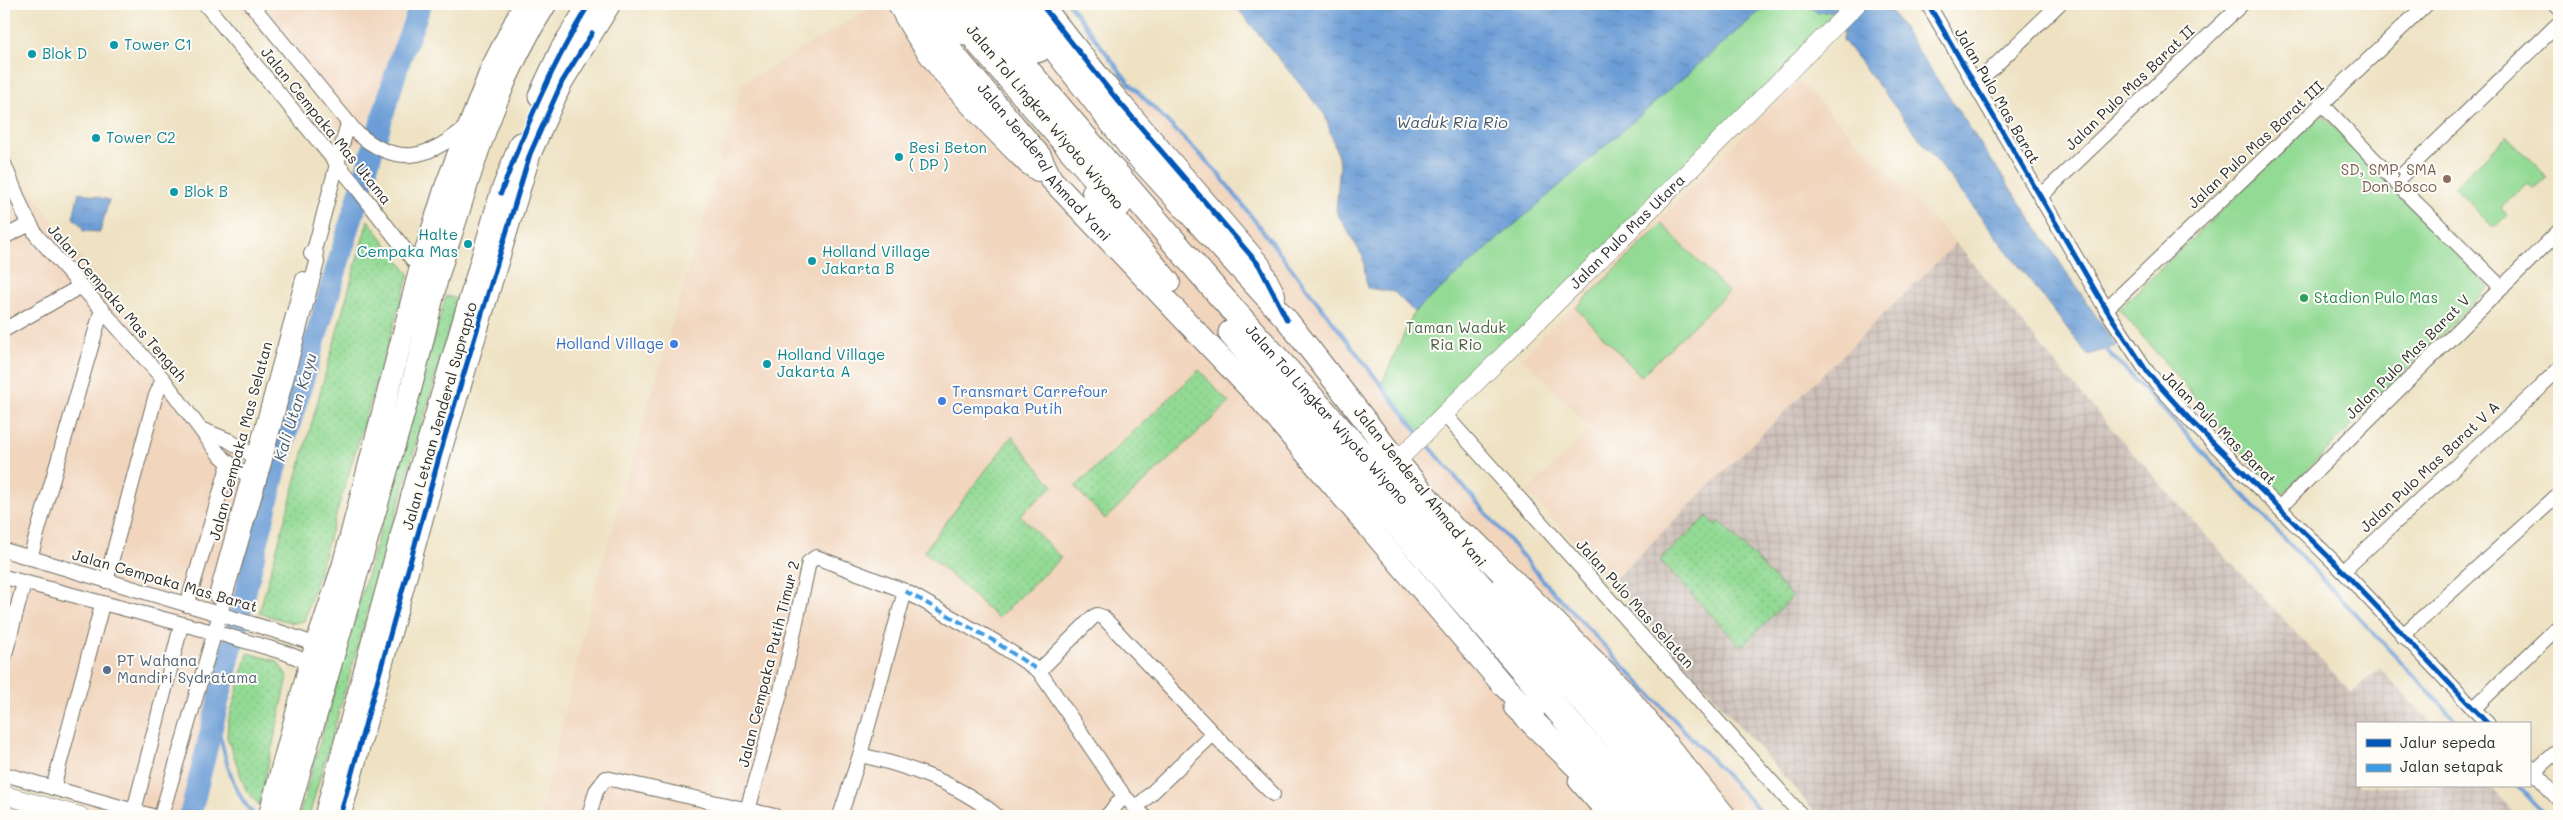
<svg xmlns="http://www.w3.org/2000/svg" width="2563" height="820" font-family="Mali,sans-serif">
  <defs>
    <pattern id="industrial-grid" width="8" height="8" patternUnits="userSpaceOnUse" patternTransform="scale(1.25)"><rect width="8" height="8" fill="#cec1ba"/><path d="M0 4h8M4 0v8" fill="none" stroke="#b1a6a0"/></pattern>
    <pattern id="grass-dots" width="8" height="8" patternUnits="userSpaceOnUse" patternTransform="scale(1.25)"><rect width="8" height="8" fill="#93da94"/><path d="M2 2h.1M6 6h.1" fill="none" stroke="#7fbb80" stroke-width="1.8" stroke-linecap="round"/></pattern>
    <pattern id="water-ripples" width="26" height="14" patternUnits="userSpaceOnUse" patternTransform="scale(1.25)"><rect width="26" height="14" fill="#6c9dd6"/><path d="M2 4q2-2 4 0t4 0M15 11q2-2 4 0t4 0" fill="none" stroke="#5980ae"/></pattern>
  </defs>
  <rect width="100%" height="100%" fill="#fdfcf7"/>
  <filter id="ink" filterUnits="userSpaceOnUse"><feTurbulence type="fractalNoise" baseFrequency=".02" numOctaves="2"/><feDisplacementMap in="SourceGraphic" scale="10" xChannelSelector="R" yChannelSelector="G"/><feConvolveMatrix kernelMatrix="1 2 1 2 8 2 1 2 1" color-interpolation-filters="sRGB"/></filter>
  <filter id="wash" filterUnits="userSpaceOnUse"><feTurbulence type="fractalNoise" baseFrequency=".0096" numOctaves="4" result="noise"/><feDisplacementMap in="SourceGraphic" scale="20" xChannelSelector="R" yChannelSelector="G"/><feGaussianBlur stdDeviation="1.12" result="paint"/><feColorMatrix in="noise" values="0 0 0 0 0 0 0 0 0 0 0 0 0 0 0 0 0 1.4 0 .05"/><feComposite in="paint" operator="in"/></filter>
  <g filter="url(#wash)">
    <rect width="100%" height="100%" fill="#eee2c3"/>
    <!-- built -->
    <g fill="#f1d5bd">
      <polygon points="237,4 407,4 358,148"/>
      <polygon points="878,4 1036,4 1053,8 1218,173 1436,455 1551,589 1765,816 540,816 590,605 743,83"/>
      <polygon points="1798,80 1956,243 1612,582 1527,492 1591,428 1522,357"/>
      <polygon points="4,155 261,495 185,816 127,816 4,784"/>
    </g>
    <!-- industrial -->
    <polygon fill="url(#industrial-grid)" points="1956,243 2074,386 2210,540 2352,693 2380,668 2432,724 2357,724 2357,786 2490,786 2518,816 1819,816 1612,582"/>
    <!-- grass -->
    <g fill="url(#grass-dots)" stroke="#5f8260">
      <polygon points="368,220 409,274 304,621 293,623 259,613"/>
      <polygon points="446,296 458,299 309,816 299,816"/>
      <polygon points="1199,370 1229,403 1105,519 1075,487"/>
      <polygon points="1012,436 1053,486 1020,515 1061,558 998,618 924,551"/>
      <polygon points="1707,516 1716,525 1719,521 1792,597 1741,647 1660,560"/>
      <polygon points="248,653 277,661 288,677 259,805 246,790 227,737 228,722"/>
    </g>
    <!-- park -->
    <g fill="#93da94" stroke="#5f8260">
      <polygon points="1768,4 1808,4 1818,13 1843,9 1422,437 1381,385 1414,312"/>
      <polygon points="2322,114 2489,287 2280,497 2119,309"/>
      <polygon points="2507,136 2547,177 2534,189 2527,183 2501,208 2507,215 2494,228 2454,187"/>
      <polygon points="1662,224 1728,292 1641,376 1576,308"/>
    </g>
    <!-- water -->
    <g fill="url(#water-ripples)" stroke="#4c6480">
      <polygon points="1234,4 1768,4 1414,312 1394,292 1367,288 1363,257 1336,211 1340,163 1325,115"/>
      <polygon points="1808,4 1884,4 1888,6 2116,346 2088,355 1843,40 1843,9 1818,13"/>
      <polygon points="79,192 109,200 100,232 83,231 82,226 73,218"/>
    </g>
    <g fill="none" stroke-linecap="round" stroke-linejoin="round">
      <!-- stream -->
      <g stroke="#6c9dd6" stroke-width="4">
        <polyline points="1069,4 1129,83 1218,173 1419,434"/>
        <polyline points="2104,347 2459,724"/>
        <polyline points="1425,441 1547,585 1765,816"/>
        <path d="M215,715C224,750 229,789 255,816"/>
        <polyline points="2518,786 2546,816"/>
      </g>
      <!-- river -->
      <polyline stroke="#6c9dd6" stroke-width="22" points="190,816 275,472 400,59 421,4"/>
    </g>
  </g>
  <g filter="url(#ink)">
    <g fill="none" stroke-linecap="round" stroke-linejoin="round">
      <defs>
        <g id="minor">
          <polyline points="205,4 354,184 420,269"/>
          <path d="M251,4L356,132C397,168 429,159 467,126"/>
          <polyline points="1928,4 2106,309 2148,373 2192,422 2343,571 2488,724"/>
          <polyline points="2556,4 2559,7"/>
          <polyline points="1976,84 2059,4"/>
          <polyline points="2323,105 2403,190 2502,288"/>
          <polyline points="4,164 24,213 37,236 163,379 218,453 229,463 256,481"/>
          <polyline points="2395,182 2559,23"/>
          <polyline points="2041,196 2242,4"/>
          <polyline points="4,237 30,224"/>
          <polyline points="311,254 315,247 348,123"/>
          <polyline points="2106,309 2427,4"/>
          <polyline points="4,330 81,286"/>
          <polyline points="2543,384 2559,369"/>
          <polyline points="1444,414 1802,816"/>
          <polyline points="203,430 228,440 261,461"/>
          <polyline points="2280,507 2559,231"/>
          <polyline points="4,550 286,634 317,645"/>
          <polyline points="30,558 102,309"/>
          <polyline points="2343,571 2540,388"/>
          <polyline points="4,577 228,636 286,653 310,663"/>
          <polyline points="106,581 155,398 163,379"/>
          <polyline points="216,596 303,279"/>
          <polyline points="187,605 229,463"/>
          <polyline points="2402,636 2559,494"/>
          <polyline points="4,658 24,583"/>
          <polyline points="1039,671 1093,617 1097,615 1103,617 1241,763 1273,794"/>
          <polyline points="2473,709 2559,626"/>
          <path d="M860,755C906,765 961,785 997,816"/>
          <polyline points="2529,766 2559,800"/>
          <polyline points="2535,771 2559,750"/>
          <polyline points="4,774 152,816"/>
          <polyline points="53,788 102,605"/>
          <polyline points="1136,808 1213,734"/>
          <polyline points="747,810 781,691 809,562 816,557 905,591 994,641 1039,671 1124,796 1144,816"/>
          <polyline points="134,811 181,626"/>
          <polyline points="161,816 264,463 317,262 315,247"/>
          <polyline points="589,816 596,791 606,778 775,816"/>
          <polyline points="840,816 860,755 905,591"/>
          <polyline points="1107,816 1124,796"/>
        </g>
        <g id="tertiary">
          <path id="s1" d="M1397,461L1857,4"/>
          <polyline points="4,795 80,816"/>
        </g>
        <polyline id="secondary" points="1578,781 1609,816"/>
        <g id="primary">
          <polyline points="539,96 561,49 589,4"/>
          <polyline points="269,816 310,663 343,565 420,269 446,185 492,67 524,4"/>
          <path d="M287,816L407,402C419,361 427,321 437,280C443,258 451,236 458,214C480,141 505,69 546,4"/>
          <polyline points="325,816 412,495 501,193 520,143"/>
          <polyline points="340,816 443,443 530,154 562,82 610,4"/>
        </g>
        <g id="trunk">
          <path d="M899,4C930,66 979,114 1028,163L1038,170"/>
          <path id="s2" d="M916,4L932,28L1040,156L1051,179L1259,398L1503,685L1533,715"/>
          <polyline points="936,4 960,34"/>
          <polyline points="995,4 1039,51"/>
          <polyline points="1019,4 1134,153 1287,320 1397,461 1457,532 1466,546"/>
          <polyline points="1041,4 1114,96 1259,265 1274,295"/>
          <polyline points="1093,192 1169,282"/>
          <polyline points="1502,587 1699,804"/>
        </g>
        <g id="motorway">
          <polyline points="951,4 979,43 1119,205"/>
          <path id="s3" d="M978,4L1028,71L1217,292L1686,816"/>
          <polyline points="1231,333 1569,723 1654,816"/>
          <polyline points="1457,532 1473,542 1617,686 1723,816"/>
          <polyline points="1516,706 1629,816"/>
        </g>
      </defs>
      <!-- minor casing -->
      <use href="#minor" stroke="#6f6b60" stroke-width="16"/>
      <!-- tertiary casing -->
      <use href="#tertiary" stroke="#6f6b60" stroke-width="19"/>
      <!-- secondary casing -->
      <use href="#secondary" stroke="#6f6b60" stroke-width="21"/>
      <!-- primary casing -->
      <use href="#primary" stroke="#6f6b60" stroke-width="23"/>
      <!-- trunk casing -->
      <use href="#trunk" stroke="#6f6b60" stroke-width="24"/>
      <!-- motorway casing -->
      <use href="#motorway" stroke="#6f6b60" stroke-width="27"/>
      <!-- minor -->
      <use href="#minor" stroke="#fff" stroke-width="14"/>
      <!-- tertiary -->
      <use href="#tertiary" stroke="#fff" stroke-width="18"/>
      <!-- secondary -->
      <use href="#secondary" stroke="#fff" stroke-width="19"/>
      <!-- primary -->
      <use href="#primary" stroke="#fff" stroke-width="21"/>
      <!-- trunk -->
      <use href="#trunk" stroke="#fff" stroke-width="22"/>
      <!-- motorway -->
      <use href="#motorway" stroke="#fff" stroke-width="25"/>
      <!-- quiet -->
      <polyline stroke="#3d9ce1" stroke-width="4" stroke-dasharray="8 4" stroke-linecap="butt" points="905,591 994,641 1039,671"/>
      <defs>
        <g id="cycleway">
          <polyline points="1041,4 1114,96 1259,265 1287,320"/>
          <polyline points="1928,4 2106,309 2148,373 2192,422 2343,571 2488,724"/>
          <path d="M501,193C526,126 552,65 589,4"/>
          <polyline points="340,816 443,443 530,154 562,82 592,33"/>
        </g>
      </defs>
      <!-- cycleway casing -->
      <use href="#cycleway" stroke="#fdfcf7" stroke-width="8"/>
      <!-- cycleway -->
      <use href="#cycleway" stroke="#0057b8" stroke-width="5"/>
    </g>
  </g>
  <!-- markers -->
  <g fill="#0f9aa8" stroke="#fdfcf7" stroke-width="2">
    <circle cx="114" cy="45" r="5"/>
    <circle cx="32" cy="54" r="5"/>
    <circle cx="96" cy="138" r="5"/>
    <circle cx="899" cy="157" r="5"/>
    <circle cx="174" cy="192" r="5"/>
    <circle cx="468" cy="244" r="5"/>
    <circle cx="812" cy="261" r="5"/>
    <circle cx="767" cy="364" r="5"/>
  </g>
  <circle fill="#8d6e63" stroke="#fdfcf7" stroke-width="2" cx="2447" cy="179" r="5"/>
  <circle fill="#2e9e5b" stroke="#fdfcf7" stroke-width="2" cx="2304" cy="298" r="5"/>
  <g fill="#3f7fe0" stroke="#fdfcf7" stroke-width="2">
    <circle cx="674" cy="344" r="5"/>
    <circle cx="942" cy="401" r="5"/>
  </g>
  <circle fill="#5c6f8a" stroke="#fdfcf7" stroke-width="2" cx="107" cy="670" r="5"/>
  <g text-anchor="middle" stroke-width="4" stroke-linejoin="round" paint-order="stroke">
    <!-- culture labels -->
    <g font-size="15" fill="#0d838f" stroke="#fdfcf7" text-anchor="start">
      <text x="124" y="50">Tower C1</text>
      <text x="42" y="59">Blok D</text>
      <text x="106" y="143">Tower C2</text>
      <text x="909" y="153">Besi Beton<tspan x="909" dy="17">( DP )</tspan></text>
      <text x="184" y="197">Blok B</text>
      <text x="458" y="240" text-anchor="end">Halte<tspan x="458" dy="17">Cempaka Mas</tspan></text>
      <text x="822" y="257">Holland Village<tspan x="822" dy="17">Jakarta B</tspan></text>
      <text x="777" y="360">Holland Village<tspan x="777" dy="17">Jakarta A</tspan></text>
    </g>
    <!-- street labels -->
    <g font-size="15" fill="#2b2b2b" stroke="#fdfcf7">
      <text transform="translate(2130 88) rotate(-44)" y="5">Jalan Pulo Mas Barat II</text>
      <text transform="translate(1997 96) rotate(60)" y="5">Jalan Pulo Mas Barat</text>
      <text transform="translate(1045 117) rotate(50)" y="5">Jalan Tol Lingkar Wiyoto Wiyono</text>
      <text transform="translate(326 126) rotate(51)" y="5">Jalan Cempaka Mas Utama</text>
      <text transform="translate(2256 145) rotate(-43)" y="5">Jalan Pulo Mas Barat III</text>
      <text dy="5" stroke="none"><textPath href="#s2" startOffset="204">Jalan Jenderal Ahmad Yani</textPath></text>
      <text dy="5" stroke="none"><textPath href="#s1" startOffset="325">Jalan Pulo Mas Utara</textPath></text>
      <text transform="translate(117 303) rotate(49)" y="5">Jalan Cempaka Mas Tengah</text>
      <text transform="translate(2408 357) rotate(-45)" y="5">Jalan Pulo Mas Barat V</text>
      <text dy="5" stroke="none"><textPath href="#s3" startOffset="539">Jalan Tol Lingkar Wiyoto Wiyono</textPath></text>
      <text transform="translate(440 416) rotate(-74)" y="5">Jalan Letnan Jenderal Suprapto</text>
      <text transform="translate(2219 428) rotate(45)" y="5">Jalan Pulo Mas Barat</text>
      <text transform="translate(241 441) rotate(-75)" y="5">Jalan Cempaka Mas Selatan</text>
      <text transform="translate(2430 467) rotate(-43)" y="5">Jalan Pulo Mas Barat V A</text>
      <text transform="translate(1420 487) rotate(51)" y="5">Jalan Jenderal Ahmad Yani</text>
      <text transform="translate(165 581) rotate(16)" y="5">Jalan Cempaka Mas Barat</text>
      <text transform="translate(1635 604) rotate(48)" y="5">Jalan Pulo Mas Selatan</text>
      <text transform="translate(769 664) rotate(-76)" y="5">Jalan Cempaka Putih Timur 2</text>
    </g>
    <!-- education labels -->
    <g font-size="15" fill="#785e54" stroke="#fdfcf7" text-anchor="end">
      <text x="2437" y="175">SD, SMP, SMA<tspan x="2437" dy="17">Don Bosco</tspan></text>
    </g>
    <!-- leisure labels -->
    <g font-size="15" fill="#27864d" stroke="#fdfcf7" text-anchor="start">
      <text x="2314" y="303">Stadion Pulo Mas</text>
    </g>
    <!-- park labels -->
    <g font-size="15" fill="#4a604a" stroke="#fdfcf7">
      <text x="1456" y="333">Taman Waduk<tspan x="1456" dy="17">Ria Rio</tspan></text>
    </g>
    <!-- shop labels -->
    <g font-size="15" fill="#366cbe" stroke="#fdfcf7" text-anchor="end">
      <text x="664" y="349">Holland Village</text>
      <text x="952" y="397" text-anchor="start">Transmart Carrefour<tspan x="952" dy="17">Cempaka Putih</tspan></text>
    </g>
    <!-- service labels -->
    <g font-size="15" fill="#4e5e75" stroke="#fdfcf7" text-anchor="start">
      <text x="117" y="666">PT Wahana<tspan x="117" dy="17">Mandiri Sydratama</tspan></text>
    </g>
    <!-- water labels -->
    <g font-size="16" font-style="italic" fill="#45596f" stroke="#fdfcf7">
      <text x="1452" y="128">Waduk Ria Rio</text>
      <text transform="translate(295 407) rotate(-73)" y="6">Kali Utan Kayu</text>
    </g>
  </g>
  <!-- margin -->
  <rect width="2563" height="820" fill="none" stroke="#fdfcf7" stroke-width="20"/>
  <!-- legend -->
  <rect x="2356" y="722" width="175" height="65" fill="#fdfcf7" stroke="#a9a8a5"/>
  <rect x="2366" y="739" width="25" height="8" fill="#0057b8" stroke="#a9a8a5"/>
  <text x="2400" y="748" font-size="15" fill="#2b2b2b">Jalur sepeda</text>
  <rect x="2366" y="764" width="25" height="8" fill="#3d9ce1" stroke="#a9a8a5"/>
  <text x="2400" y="772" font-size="15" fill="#2b2b2b">Jalan setapak</text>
</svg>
